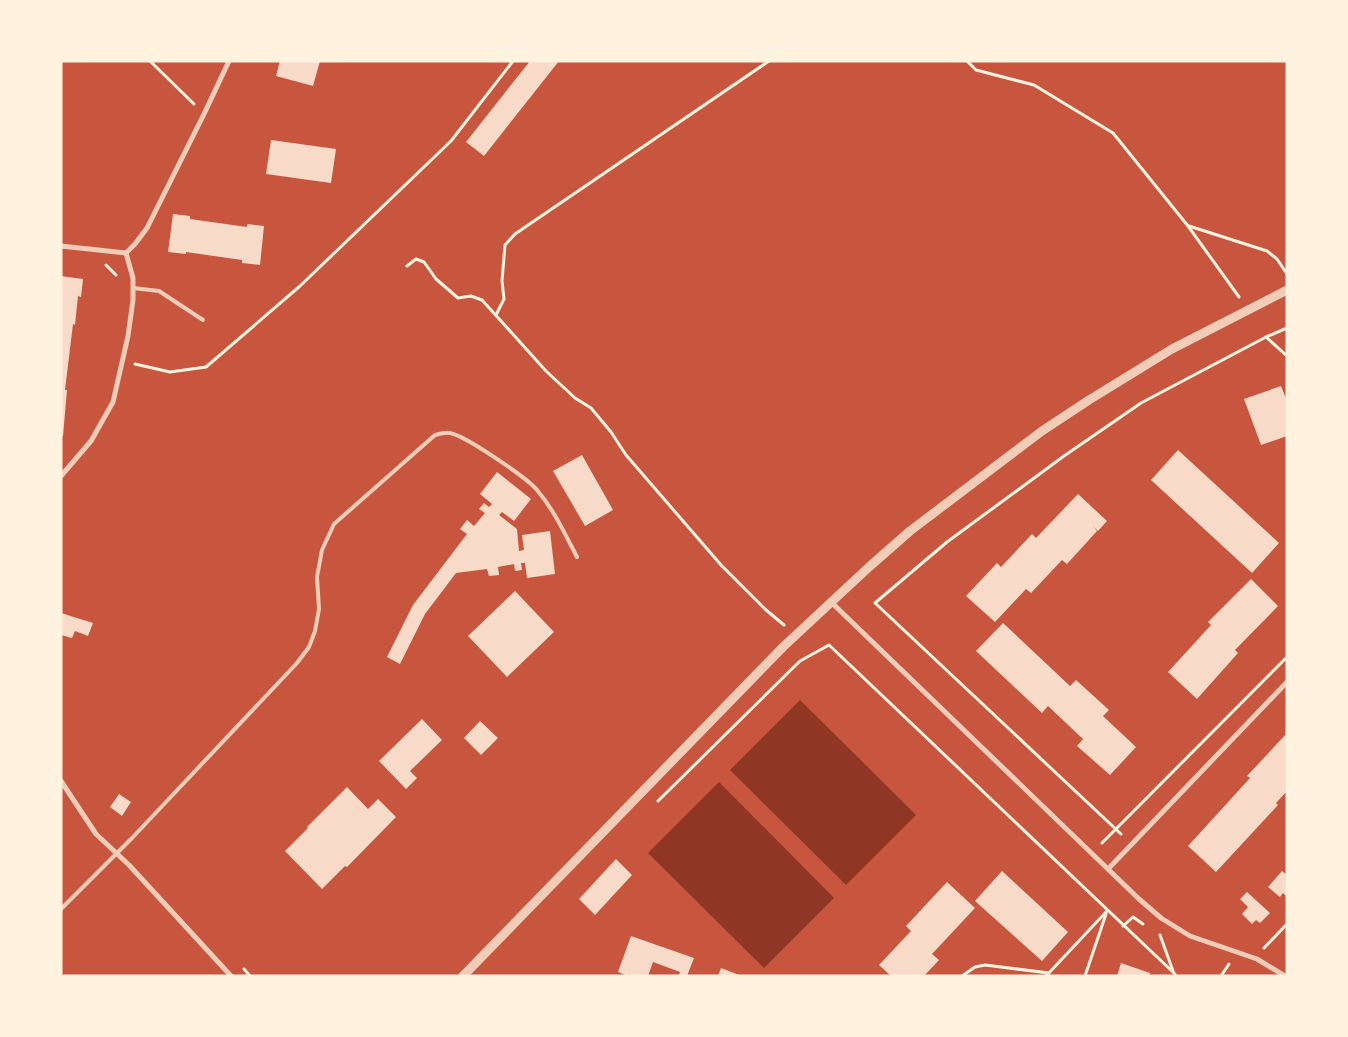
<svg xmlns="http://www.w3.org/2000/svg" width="1348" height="1037" font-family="Arial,sans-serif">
  <rect width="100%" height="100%" fill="#c8553d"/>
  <!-- water -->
  <g fill="#8f3625">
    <polygon points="800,700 916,815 846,885 730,770"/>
    <polygon points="719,782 834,898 764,968 648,853"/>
  </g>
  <!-- building -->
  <g fill="#f7dbc8">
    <polygon points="280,61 320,61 313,86 276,76"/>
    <polygon points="530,61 559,61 484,156 466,142"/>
    <polygon points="271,140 336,149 331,183 266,174"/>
    <polygon points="173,214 190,216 190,219 247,227 247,224 264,226 260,265 242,263 242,260 186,252 186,254 168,252"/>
    <polygon points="61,276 83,279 81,297 78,296 75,325 73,324 65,390 67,390 63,436 61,436"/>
    <polygon points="1281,386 1287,401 1287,436 1261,445 1244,399"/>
    <polygon points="1178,450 1279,543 1252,573 1151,480"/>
    <polygon points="582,455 613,510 585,526 553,471"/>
    <polygon points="497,472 531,499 514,521 502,512 499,515 517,529 519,551 524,550 522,535 550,531 555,574 527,578 525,563 521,563 522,570 515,571 514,564 498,567 499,575 489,576 487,569 456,573 425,614 400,664 387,657 413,605 467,534 460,529 467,520 474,526 485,513 479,509 484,503 489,507 492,504 480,494"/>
    <polygon points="1078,494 1107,521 1098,531 1093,526 1097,531 1067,564 1062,560 1031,593 1026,589 995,622 966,596 997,563 1001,567 1032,534 1036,538"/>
    <polygon points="1251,579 1278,606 1235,650 1238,653 1197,699 1168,672 1211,625 1208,622"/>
    <polygon points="515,591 554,632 507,677 468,636"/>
    <polygon points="61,613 93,623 88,636 75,631 72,638 61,635"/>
    <polygon points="1003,623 1070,686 1076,680 1109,710 1103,716 1136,747 1110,775 1077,746 1083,739 1048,706 1042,713 976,651"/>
    <polygon points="422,719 442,740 410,771 417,778 406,789 379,761"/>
    <polygon points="480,721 498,738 481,755 464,738"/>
    <polygon points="1287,733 1287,791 1276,803 1278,805 1216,872 1188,846 1250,778 1247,776"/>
    <polygon points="347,787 368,809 378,799 396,817 347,867 345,866 322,889 285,851 308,828 307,827"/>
    <polygon points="119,794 131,802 122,816 110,807"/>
    <polygon points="616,859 632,875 595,915 579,899"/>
    <polygon points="1002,871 1068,932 1042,961 975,901"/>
    <polygon points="1282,871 1287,875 1287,897 1283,893 1280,897 1268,887"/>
    <polygon points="947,882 975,908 932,954 939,960 924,976 891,976 879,965 911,931 906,926"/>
    <polygon points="1247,892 1270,913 1260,923 1256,920 1252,924 1242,914 1248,907 1240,899"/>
    <polygon points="631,936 694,958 687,976 679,976 680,972 653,962 648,976 628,976 618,972"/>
    <polygon points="1121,963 1150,973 1149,976 1117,976"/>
    <polygon points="721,968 742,976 718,976"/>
  </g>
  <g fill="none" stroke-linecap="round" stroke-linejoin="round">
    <!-- path -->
    <g stroke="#fff3e0" stroke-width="3">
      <polyline points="150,61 194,104"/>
      <polyline points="967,61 976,70 1034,85 1113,133 1188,226 1239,297"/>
      <polyline points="1189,226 1267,251 1277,259 1287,274"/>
      <polyline points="106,265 116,275"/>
      <polyline points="407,266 416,259 424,262 436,279 458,298 471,296 482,300 546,371 575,398 591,408 611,432 626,455 721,565 766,610 784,625"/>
      <polyline points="496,315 504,299 502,281 505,245 515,234 769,61"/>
      <polyline points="1266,337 1287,356"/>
      <polyline points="135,364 170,372 206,367 300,286 451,141 513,61"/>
      <polyline points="658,801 800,661 829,645 1175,974"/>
      <polyline points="1121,834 875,603 947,542 1064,456 1141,403 1266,337 1287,328"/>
      <polyline points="1102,843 1287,657"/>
      <polyline points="1123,926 1133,917 1143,924"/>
      <polyline points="1160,935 1173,971"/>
      <polyline points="1264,948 1287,924"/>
      <polyline points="244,969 250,976"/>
      <polyline points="962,976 975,967 985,965 1049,973"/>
      <polyline points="1046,976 1107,911"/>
      <polyline points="1085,976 1106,914"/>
      <polyline points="1221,976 1229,964"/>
    </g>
    <!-- service -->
    <g stroke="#f1ccb7" stroke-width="4">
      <polyline points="133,288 159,291 203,320"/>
      <path d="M61,909L132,838L297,663L309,647L315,631L319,609L317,577L322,550L334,524L435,435C439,434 446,432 450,433C466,436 527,478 537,490C554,510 565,534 577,557"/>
    </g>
    <!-- minor -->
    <g stroke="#f1ccb7" stroke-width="5">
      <polyline points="61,246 126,253 135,244 147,228 204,114 229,61"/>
      <polyline points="61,476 91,441 113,402 128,336 133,300 133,278 126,253"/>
      <polyline points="831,602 1139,899 1161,918 1190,936 1257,959 1285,976"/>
      <polyline points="61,781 96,834 129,865 231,976"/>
      <polyline points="1108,869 1287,682"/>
    </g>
    <!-- tertiary -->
    <polyline stroke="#f1ccb7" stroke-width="9" points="463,976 783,647 869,567 910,531 1042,431 1089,400 1172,349 1287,290"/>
  </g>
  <!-- border -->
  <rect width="1348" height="1037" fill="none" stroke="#fff3e0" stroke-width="125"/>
</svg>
